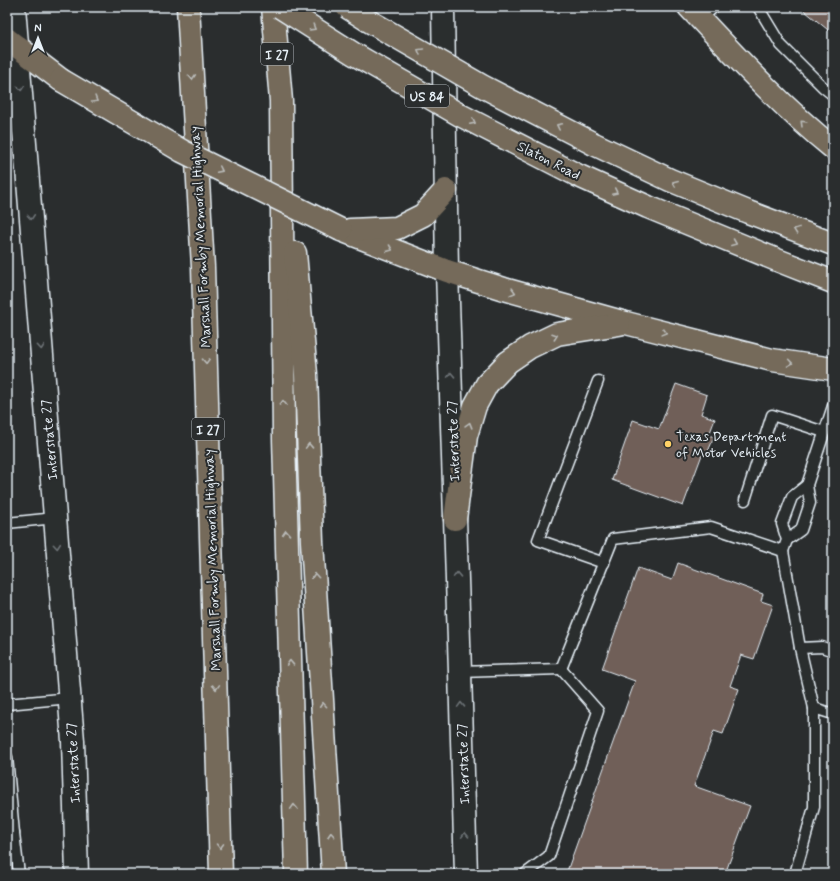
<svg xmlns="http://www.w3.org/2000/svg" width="840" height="881" font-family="Mynerve,sans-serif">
  <rect width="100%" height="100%" fill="#2a2d2e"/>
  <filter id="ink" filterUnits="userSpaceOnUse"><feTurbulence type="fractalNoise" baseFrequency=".025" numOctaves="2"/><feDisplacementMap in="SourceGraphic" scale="8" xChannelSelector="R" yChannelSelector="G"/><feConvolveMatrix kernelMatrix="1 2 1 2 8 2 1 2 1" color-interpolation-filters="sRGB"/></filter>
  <g filter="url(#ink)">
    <!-- building -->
    <g fill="#705f58" stroke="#e8f1f8">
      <polygon points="800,7 833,7 833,34"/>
      <polygon points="676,384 707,395 701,414 715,419 709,435 714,437 707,454 703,452 683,506 612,480 633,420 659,429"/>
      <polygon points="678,563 763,594 761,601 773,605 754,659 741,655 730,686 739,689 723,734 714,731 694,786 750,806 725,874 566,874 635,681 602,669 638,568 672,580"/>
    </g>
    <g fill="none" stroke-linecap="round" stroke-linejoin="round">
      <defs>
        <g id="lane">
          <polyline points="758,7 781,45 823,87 833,95"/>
          <polyline points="700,19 714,7"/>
          <polyline points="598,381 538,540 604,563"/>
          <polyline points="745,500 772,415 824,432"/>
          <polyline points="7,523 55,518"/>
          <polyline points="787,540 801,530 810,503 807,485 833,406"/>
          <polyline points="783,551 800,648 822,647 833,651"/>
          <polyline points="460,672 561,669 613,539 711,527 783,551 787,540 782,524 792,497 807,485"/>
          <polyline points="7,704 70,698"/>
          <polyline points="814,708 833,714"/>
          <polyline points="7,757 14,833 7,834"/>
          <polyline points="14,833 19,874"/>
          <polyline points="525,874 549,856 598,711 561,669"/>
          <polyline points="795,874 814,807 814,708 800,648"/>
        </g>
        <g id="secondary">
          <polyline points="14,7 73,741 77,874"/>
          <polyline points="443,7 447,271 460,672 466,874"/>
        </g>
        <g id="highway">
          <polyline points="188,7 203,267 221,874"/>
          <polyline points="273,7 281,101 284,439 296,874"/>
          <path d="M689,7C735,56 781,106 833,148"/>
          <polyline points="7,39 61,80"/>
          <polyline points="594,144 670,180 748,212 833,244"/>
          <polyline points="579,176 648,207 777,260 833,282"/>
          <polyline points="341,230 447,271 504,289 626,323 772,360 833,369"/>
          <polyline points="350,230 397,228 423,215 446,190"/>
          <polyline points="295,253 306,374 312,541 333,874"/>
          <polyline points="455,519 466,436 475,406 487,384 508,362 530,347 557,334 619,324"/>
        </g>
      </defs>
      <!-- lane casing -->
      <use href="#lane" stroke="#e8f1f8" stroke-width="13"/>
      <!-- secondary casing -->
      <use href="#secondary" stroke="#e8f1f8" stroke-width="25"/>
      <!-- highway casing -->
      <use href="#highway" stroke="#e8f1f8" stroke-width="25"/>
      <!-- lane -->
      <use href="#lane" stroke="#2a2d2e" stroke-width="10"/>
      <!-- secondary -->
      <use href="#secondary" stroke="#2a2d2e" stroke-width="22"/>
      <!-- highway -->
      <use href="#highway" stroke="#746a5a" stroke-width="22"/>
      <defs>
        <g id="highway-bridge">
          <polyline points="280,7 354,54 460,115 579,176"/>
          <polyline points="347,7 369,21 482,86 594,144"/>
          <polyline points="61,80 182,151 341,230"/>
        </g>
      </defs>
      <!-- highway-bridge casing -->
      <use href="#highway-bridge" stroke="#e8f1f8" stroke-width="25" stroke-linecap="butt"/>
      <!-- highway-bridge -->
      <use href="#highway-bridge" stroke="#746a5a" stroke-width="22"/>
    </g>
    <!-- one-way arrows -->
    <defs><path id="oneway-chevron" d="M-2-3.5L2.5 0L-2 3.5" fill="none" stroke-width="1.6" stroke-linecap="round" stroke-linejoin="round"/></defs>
    <g stroke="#babbb9">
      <use href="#oneway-chevron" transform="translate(313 28) rotate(32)"/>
      <use href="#oneway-chevron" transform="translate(420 51) rotate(-150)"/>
      <use href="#oneway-chevron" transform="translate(192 77) rotate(87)"/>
      <use href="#oneway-chevron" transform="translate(95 100) rotate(31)"/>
      <use href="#oneway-chevron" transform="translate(473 122) rotate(27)"/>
      <use href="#oneway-chevron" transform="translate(803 123) rotate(-136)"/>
      <use href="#oneway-chevron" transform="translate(559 126) rotate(-153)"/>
      <use href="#oneway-chevron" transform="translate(220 170) rotate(26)"/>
      <use href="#oneway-chevron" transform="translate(675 183) rotate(-157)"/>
      <use href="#oneway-chevron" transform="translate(615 192) rotate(25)"/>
      <use href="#oneway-chevron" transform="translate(796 230) rotate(-160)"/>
      <use href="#oneway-chevron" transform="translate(734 243) rotate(22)"/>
      <use href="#oneway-chevron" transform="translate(390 249) rotate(21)"/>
      <use href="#oneway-chevron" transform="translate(513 292) rotate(15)"/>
      <use href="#oneway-chevron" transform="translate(664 332) rotate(15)"/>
      <use href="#oneway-chevron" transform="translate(555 336) rotate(-19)"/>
      <use href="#oneway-chevron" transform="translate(206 361) rotate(88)"/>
      <use href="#oneway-chevron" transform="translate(790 363) rotate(9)"/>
      <use href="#oneway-chevron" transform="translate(283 403) rotate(-91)"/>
      <use href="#oneway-chevron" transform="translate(469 425) rotate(-74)"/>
      <use href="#oneway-chevron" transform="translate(309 446) rotate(-92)"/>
      <use href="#oneway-chevron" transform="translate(286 533) rotate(-92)"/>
      <use href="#oneway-chevron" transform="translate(315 576) rotate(-94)"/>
      <use href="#oneway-chevron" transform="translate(290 663) rotate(-92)"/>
      <use href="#oneway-chevron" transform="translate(216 687) rotate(88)"/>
      <use href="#oneway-chevron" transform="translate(323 705) rotate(-94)"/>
      <use href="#oneway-chevron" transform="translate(294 807) rotate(-92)"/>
      <use href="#oneway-chevron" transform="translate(331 835) rotate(-94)"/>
      <use href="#oneway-chevron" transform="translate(220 846) rotate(89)"/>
    </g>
    <g stroke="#6c7275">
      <use href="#oneway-chevron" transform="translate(21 88) rotate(86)"/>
      <use href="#oneway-chevron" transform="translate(31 217) rotate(86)"/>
      <use href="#oneway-chevron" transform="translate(41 347) rotate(85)"/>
      <use href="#oneway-chevron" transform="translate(451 375) rotate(-92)"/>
      <use href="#oneway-chevron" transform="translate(57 546) rotate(85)"/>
      <use href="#oneway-chevron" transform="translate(457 575) rotate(-92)"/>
      <use href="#oneway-chevron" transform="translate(461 705) rotate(-92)"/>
      <use href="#oneway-chevron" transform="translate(465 835) rotate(-92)"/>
    </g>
  </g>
  <!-- markers -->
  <circle fill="#ffd166" stroke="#2a2d2e" stroke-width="1.5" cx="668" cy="444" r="4"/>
  <g text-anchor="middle" stroke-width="4" stroke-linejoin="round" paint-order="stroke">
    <!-- shield labels -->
    <g fill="#2a2d2e" stroke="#afb6bb" stroke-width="1">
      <rect x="261" y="43" width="32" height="22" rx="3"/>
      <rect x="405" y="85" width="44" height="22" rx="3"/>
      <rect x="192" y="418" width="32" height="22" rx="3"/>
    </g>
    <g font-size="13" font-weight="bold" fill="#e8f1f8">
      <text x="277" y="59">I 27</text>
      <text x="427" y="101">US 84</text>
      <text x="208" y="434">I 27</text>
    </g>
    <!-- street labels -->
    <g font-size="14" fill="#e8f1f8" stroke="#2a2d2e">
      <text transform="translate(549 160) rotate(27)" y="5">Slaton Road</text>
      <text transform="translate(200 237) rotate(-93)" y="5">Marshall Formby Memorial Highway</text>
      <text transform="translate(49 440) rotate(-95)" y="5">Interstate 27</text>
      <text transform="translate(453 441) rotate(-92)" y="5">Interstate 27</text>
      <text transform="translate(212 560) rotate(-92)" y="5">Marshall Formby Memorial Highway</text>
      <text transform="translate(73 763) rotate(-93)" y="5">Interstate 27</text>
      <text transform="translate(463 764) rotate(-92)" y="5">Interstate 27</text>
    </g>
    <!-- poi labels -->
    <g font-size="14" fill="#e8f1f8" stroke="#2a2d2e" text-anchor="start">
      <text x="676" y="441">Texas Department<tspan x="676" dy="16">of Motor Vehicles</tspan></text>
    </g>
  </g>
  <!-- margin -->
  <rect width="840" height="881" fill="none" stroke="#2a2d2e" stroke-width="24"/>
  <rect x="12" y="12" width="816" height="857" fill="none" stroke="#e8f1f8" stroke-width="1.5" filter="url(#ink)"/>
  <!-- north arrow -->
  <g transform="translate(38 38)" stroke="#2a2d2e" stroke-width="3" paint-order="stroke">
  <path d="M0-3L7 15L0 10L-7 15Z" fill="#e8f1f8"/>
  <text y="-6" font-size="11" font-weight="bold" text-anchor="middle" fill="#e8f1f8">N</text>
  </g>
</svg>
